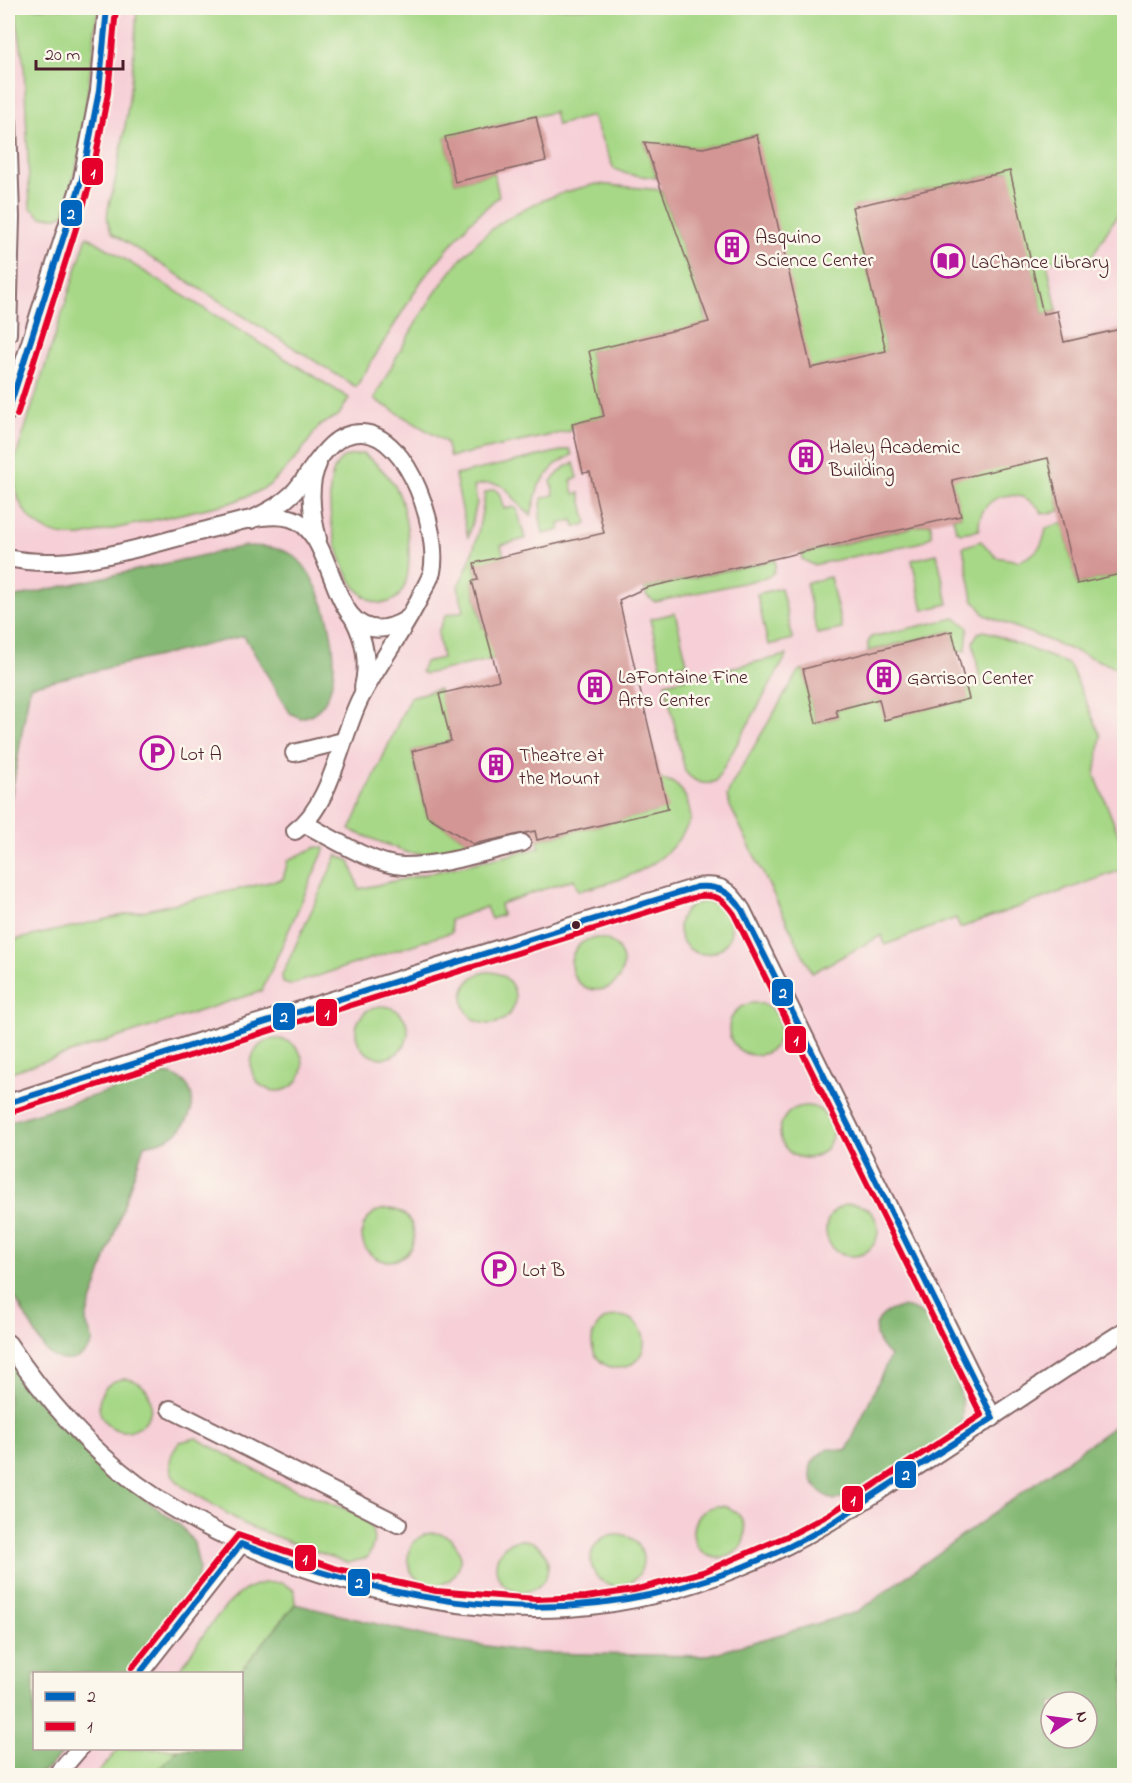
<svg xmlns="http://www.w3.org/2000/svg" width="1132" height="1783" font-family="'Indie Flower',sans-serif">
  <rect width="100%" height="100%" fill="#fbf7ec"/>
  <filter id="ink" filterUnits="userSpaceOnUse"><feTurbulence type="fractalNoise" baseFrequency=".0167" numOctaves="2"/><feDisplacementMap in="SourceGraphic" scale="12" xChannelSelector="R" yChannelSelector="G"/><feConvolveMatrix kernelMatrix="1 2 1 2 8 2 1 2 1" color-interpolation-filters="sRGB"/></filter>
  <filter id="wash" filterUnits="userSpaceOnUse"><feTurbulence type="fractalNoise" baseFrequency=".008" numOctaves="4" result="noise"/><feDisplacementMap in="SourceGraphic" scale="24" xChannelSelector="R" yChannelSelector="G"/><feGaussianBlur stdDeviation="1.35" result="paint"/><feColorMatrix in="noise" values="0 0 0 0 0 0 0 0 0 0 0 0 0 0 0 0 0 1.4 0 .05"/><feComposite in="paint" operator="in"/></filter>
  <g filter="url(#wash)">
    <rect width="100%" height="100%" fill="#f0ead1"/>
    <!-- built -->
    <path fill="#f6cfd7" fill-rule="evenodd" d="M8,8H1124V1775L8,1776ZM34,1674H242V1748H34ZM1051,1702H1087V1738H1051Z"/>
    <!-- green -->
    <g fill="#a7d887" stroke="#787c59" stroke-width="1.5">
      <polygon points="15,8 98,8 81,146 65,213 58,217 41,217 30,207 24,65"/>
      <path d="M137,8H1124V204L1086,266L1083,256L1047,262L1057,311L1043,314L1009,171L853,207L886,351L765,379L757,135L703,148L644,142L657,178L627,174L614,169L592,116L557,125L554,112L445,137L455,182L494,173L499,196L469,223L422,280L356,387L113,234C102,218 110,203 114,186C127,126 134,68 137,8Z"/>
      <path d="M597,184L661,190L703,305L712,351L695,326L589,351L604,416L572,424L570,431L450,457L446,442L374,399C404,342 442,269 492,229C523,205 559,192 597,184Z"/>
      <path d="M87,236L349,398L339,415L319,426L298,456L284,471L270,485L253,494L230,503L82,536C34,540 10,505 15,460Z"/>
      <path d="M570,449L572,455L555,465L539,485L531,515C506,499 514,476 474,486L477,503L468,538L455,475Z"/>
      <path d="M1047,453L1060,511L1043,514C1025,483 977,492 979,530L961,533L956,530L953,518L961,516L950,474Z"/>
      <path d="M363,454C377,463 392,478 399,494C408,518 422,601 383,603C340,605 316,492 338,463C344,455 353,455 363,454Z"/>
      <polygon points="574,463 578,478 571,480 574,494 580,493 587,524 575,527 573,520 559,524 560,530 543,534 540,517 542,498 554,495 551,481 565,467"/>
      <path d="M494,489L499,493L504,509L513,507L517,509L525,539L501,545L504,557L474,564L478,580L472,581L483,628L487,627L494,659L425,674L421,672L425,662L442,658L438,632L446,615L464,611L458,586C475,556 480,526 485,493Z"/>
      <polygon points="931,523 931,536 922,542 813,565 802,559 801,554"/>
      <path d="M1063,523L1077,584L1124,573V671L985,615L973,599L963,547L981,541L996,557L1019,561C1036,555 1044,545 1046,528Z"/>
      <polygon points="937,554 948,604 923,610 912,560"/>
      <path d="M775,560C776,570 775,574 765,578L655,602L646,595L645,588Z"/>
      <polygon points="830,577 842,629 817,634 806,583"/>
      <polygon points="781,588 793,639 768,645 757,594"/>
      <polygon points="675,613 687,663 662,669 650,619"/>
      <polygon points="955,618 968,627 966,650 957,652 952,631 868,651 868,643 871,637"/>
      <polygon points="985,631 1068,664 1071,668 1101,736 1095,775 1124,849 1124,869 960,928 956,918 885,945 882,935 812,973 730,806 727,796 732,784 798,672 803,669 816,723 838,717 836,710 879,699 885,719 968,699 966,690 981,685 973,642 978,633"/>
      <path d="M787,655L716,781C704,787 692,781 685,771L665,683Z"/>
      <polygon points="439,689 451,741 412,751 427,816 473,844 431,854 408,853 350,830 410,697"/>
      <path d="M660,779C682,781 689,800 691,819C668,867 627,879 578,891L574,879L500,904L502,915L491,919L486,907L450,920L452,932L290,985L283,983L282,975L337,855L350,861L359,889L540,848L537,840L667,809Z"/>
      <polygon points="317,847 325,848 262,991 8,1073 8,938 10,941 283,879 288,860"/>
      <circle cx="705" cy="928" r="26"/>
      <circle cx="597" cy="964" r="26"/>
      <circle cx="489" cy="998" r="26"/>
      <circle cx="755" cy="1029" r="26"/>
      <circle cx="382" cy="1032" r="26"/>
      <circle cx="277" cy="1065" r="26"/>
      <circle cx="806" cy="1132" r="26"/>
      <circle cx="852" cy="1230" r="26"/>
      <circle cx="388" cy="1235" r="26"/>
      <circle cx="618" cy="1342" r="26"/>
      <circle cx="125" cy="1405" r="26"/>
      <path d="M196,1438L277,1482L366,1517C375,1533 377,1542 367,1558L348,1563L287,1541L246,1525L182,1486C166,1472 166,1458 180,1442Z"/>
      <circle cx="719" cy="1532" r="26"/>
      <circle cx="434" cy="1559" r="26"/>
      <circle cx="617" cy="1560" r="26"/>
      <circle cx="522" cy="1566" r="26"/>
      <path d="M282,1583L294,1590L295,1604L239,1673L177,1674C196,1647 226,1592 259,1584C266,1582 275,1583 282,1583Z"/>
      <polygon points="119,1749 178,1749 154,1775 95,1776"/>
    </g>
    <!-- forest -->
    <g fill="#85b874" stroke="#686c50" stroke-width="1.5" fill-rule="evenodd">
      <path d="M245,546C262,547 279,546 294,556C329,582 360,708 300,718L290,713L244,636L30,686L8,814V601L19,596Z"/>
      <path d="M165,1074C199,1078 200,1115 175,1134C166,1141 154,1143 144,1145L87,1315L86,1322L93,1341C84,1362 61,1367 45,1350L8,1286V1122Z"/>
      <path d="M902,1307C910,1308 917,1310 923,1315C943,1332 974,1407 958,1430C946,1448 856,1496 834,1500C809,1488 799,1464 828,1449L847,1450L890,1356C868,1335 871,1314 902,1307Z"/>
      <path d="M8,1354L42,1402L91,1458L182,1527L194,1543L199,1567L197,1586L128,1673L34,1674V1748L66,1749C43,1776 43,1775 8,1775Z"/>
      <path d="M1124,1419V1775H154L178,1749L242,1748V1674L239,1673L295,1604L434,1638L534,1653L705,1656L857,1612ZM1051,1702H1087V1738H1051Z"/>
    </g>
    <g id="blocks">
      <!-- building -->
      <g fill="#d39694">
        <polygon points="536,116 546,161 455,182 445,137"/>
        <polygon points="757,135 811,368 886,351 852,207 1010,171 1043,314 1057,311 1064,342 1125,328 1125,573 1077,584 1048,458 952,480 961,516 645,588 619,600 668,809 537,840 535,831 473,844 427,816 412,751 451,741 439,694 499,680 472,581 478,580 474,563 604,533 590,472 583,473 572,424 604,416 589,351 709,322 644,142 703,148"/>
        <polygon points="952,631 969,699 884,720 879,699 836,710 838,717 816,723 803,669"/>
      </g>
    </g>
  </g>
  <g filter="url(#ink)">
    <use href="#blocks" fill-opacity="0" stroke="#846665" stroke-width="1.5"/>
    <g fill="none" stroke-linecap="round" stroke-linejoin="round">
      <defs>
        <g id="service">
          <polyline points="8,122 11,217 8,334"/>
          <polyline points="8,412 82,179 99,91 107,8"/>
          <path d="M251,520C266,512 281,505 293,493C314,471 327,432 362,433C410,435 440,534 432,572C430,579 425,587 422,593C405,630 379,662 360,699C341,737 331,806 295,831"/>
          <path d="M318,539C312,516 307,486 318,464"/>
          <path d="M8,558C75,573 152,543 218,527C240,522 268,512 290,518C338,531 327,638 385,628C394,626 402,623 409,617"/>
          <path d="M353,618C365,640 369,663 363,687"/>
          <polyline points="294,753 343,741"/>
          <path d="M305,824C331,837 373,865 403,866C442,866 484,852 522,843"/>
          <path d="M8,1103L216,1036L697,887C721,884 729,889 742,910L993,1418"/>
          <path d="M8,1343C44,1397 85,1445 137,1484C248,1566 431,1617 568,1608C628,1604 687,1589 742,1566C800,1543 852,1509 904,1475C978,1428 1050,1377 1124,1331"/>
          <polyline points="170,1409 398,1524"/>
          <polyline points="139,1674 241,1544"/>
          <polyline points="56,1776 80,1748"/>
        </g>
      </defs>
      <!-- service casing -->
      <use href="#service" stroke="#846665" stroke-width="20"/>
      <!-- service -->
      <use href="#service" stroke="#fff" stroke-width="16"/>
      <defs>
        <g id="bus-1">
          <polyline points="8,412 82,179 99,91 107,8"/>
          <path d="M8,1103L697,887C719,885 730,892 742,910L993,1418C954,1443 914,1469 875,1494C858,1505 843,1517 826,1527C632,1637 443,1624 241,1544L139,1674"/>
        </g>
        <g id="bus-2">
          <polyline points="17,415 91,181 108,93 116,9"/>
          <path d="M11,1112L699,896C717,894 724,900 734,914L981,1415L828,1515L792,1534L703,1572L634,1590L586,1597L536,1599L436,1591L337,1569L238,1535L132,1668"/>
        </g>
      </defs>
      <!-- bus-1 casing -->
      <use href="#bus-1" stroke="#fbf7ec" stroke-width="10"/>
      <!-- bus-2 casing -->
      <use href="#bus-2" stroke="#fbf7ec" stroke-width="10"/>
      <!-- bus-1 -->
      <use href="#bus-1" stroke="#0065bd" stroke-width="6"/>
      <!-- bus-2 -->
      <use href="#bus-2" stroke="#e4002b" stroke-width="6"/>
    </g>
  </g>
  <!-- icons -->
  <defs>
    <symbol id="building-ring" viewBox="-11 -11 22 22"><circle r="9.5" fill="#fbf7ec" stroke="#b5179e" stroke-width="1.5"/><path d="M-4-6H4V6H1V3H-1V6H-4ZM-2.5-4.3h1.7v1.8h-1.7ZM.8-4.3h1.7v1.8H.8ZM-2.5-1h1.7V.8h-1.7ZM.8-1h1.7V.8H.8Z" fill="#b5179e"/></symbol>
    <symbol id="library-ring" viewBox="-11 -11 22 22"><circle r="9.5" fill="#fbf7ec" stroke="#b5179e" stroke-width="1.5"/><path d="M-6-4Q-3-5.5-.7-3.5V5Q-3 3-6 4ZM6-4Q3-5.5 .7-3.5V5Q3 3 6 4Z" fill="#b5179e"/></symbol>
    <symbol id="parking-ring" viewBox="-11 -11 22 22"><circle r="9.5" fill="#fbf7ec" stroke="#b5179e" stroke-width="1.5"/><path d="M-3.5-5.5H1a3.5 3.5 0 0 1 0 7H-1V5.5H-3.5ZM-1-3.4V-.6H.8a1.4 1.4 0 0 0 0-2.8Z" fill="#b5179e"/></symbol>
  </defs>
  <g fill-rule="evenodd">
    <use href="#building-ring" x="713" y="228" width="38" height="38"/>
    <use href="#library-ring" x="929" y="242" width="38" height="38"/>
    <use href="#building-ring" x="787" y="438" width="38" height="38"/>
    <use href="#building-ring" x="865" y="658" width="38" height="38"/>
    <use href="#building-ring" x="576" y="668" width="38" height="38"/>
    <use href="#parking-ring" x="138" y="734" width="38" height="38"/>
    <use href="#building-ring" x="477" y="746" width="38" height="38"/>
    <use href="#parking-ring" x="480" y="1250" width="38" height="38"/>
  </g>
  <!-- markers -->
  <circle fill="#4a1f2b" stroke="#fbf7ec" stroke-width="2" cx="576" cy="925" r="5"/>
  <g text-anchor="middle" stroke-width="5" stroke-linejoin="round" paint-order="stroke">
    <!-- poi labels -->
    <g font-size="20" fill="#4a1f2b" stroke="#fbf7ec" text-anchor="start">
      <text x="755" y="243">Asquino<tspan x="755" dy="23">Science Center</tspan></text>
      <text x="971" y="268">LaChance Library</text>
      <text x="829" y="453">Haley Academic<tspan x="829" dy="23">Building</tspan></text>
      <text x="618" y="683">LaFontaine Fine<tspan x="618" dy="23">Arts Center</tspan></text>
      <text x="907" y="684">Garrison Center</text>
      <text x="180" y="760">Lot A</text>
      <text x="519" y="761">Theatre at<tspan x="519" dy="23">the Mount</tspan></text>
      <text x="522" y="1276">Lot B</text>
    </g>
  </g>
  <g stroke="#fbf7ec" stroke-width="2">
    <rect x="81" y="157" width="23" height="29" rx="6" fill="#e4002b"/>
    <rect x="60" y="199" width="23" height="28" rx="6" fill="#0065bd"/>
    <rect x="771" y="978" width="23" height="29" rx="6" fill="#0065bd"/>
    <rect x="315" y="998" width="23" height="29" rx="6" fill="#e4002b"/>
    <rect x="272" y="1002" width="24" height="29" rx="6" fill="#0065bd"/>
    <rect x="784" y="1025" width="23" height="29" rx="6" fill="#e4002b"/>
    <rect x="894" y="1460" width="23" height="29" rx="6" fill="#0065bd"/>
    <rect x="841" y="1485" width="23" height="28" rx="6" fill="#e4002b"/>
    <rect x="294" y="1544" width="23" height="28" rx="6" fill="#e4002b"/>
    <rect x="347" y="1568" width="24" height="29" rx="6" fill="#0065bd"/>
  </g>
  <g font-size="16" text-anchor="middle" font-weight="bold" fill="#fff">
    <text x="93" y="178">1</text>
    <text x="71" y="219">2</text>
    <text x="783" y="998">2</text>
    <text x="327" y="1019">1</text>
    <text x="284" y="1022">2</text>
    <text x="796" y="1045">1</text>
    <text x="906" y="1480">2</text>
    <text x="853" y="1505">1</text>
    <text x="305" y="1564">1</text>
    <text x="359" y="1588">2</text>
  </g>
  <!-- margin -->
  <rect width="1132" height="1783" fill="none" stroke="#fbf7ec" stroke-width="30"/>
  <!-- legend -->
  <rect x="33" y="1672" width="210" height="78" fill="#fbf7ec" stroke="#b4a19f" stroke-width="1.5"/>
  <rect x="45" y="1692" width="30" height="9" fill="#0065bd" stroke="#b4a19f" stroke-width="1.5"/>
  <text x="87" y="1702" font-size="18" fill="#4a1f2b">2</text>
  <rect x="45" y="1722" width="30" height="9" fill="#e4002b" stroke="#b4a19f" stroke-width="1.5"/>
  <text x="87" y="1732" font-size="18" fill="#4a1f2b">1</text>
  <!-- north arrow -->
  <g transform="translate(1069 1720) rotate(77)"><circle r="28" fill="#fbf7ec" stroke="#b4a19f" stroke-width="1.5"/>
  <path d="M0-4.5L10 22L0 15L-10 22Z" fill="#b5179e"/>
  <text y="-9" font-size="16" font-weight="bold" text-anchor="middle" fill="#4a1f2b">N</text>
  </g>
  <!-- scale -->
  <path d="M36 60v9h87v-9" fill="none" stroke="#4a1f2b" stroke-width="3"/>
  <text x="45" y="60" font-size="18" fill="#4a1f2b" stroke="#fbf7ec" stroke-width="4.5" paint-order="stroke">20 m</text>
</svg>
